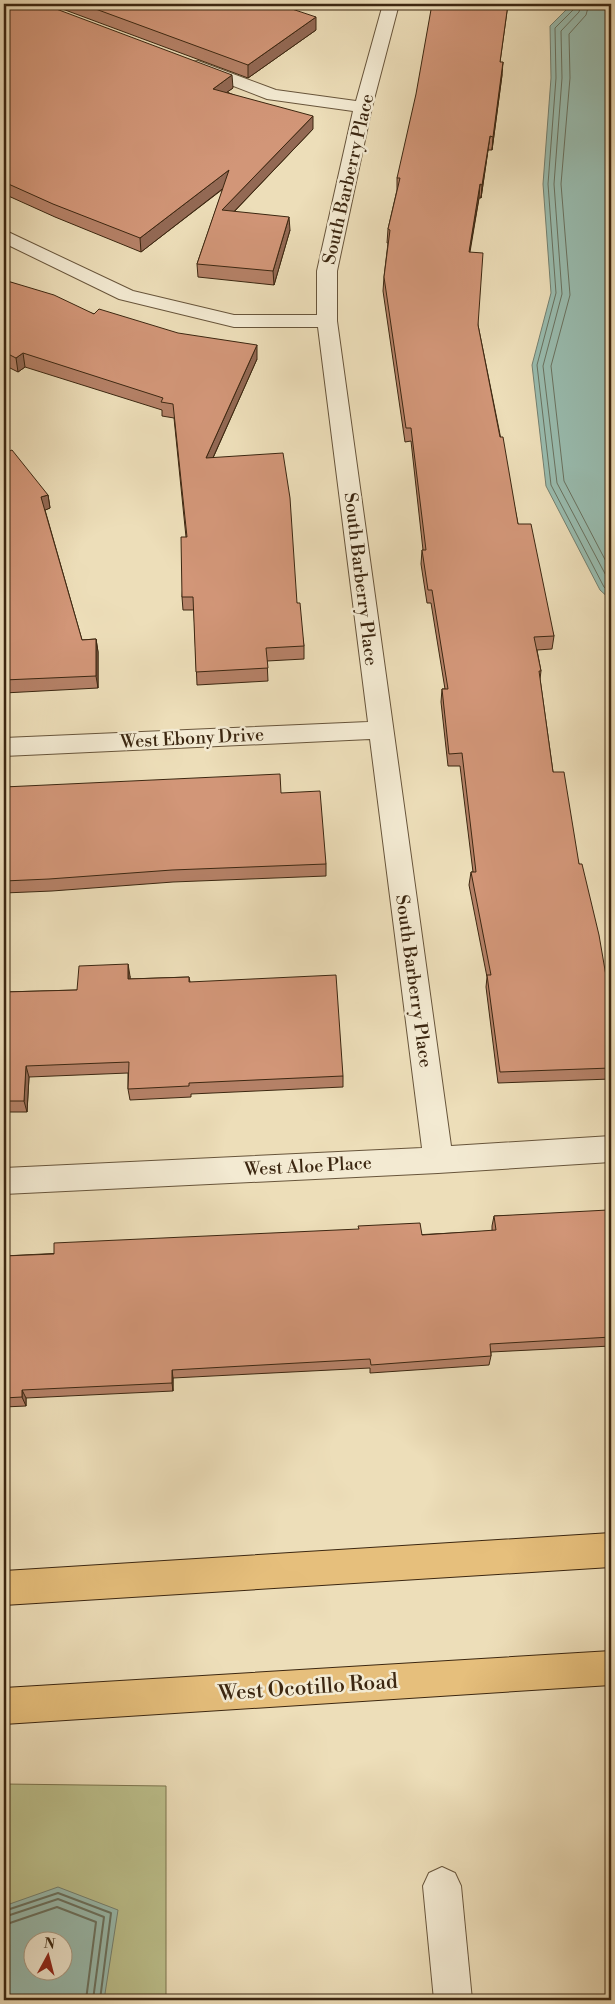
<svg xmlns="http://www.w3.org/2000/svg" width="615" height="2004" font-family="'Libre Bodoni',serif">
  <rect width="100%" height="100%" fill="#eddeb9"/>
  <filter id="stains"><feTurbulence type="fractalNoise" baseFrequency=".004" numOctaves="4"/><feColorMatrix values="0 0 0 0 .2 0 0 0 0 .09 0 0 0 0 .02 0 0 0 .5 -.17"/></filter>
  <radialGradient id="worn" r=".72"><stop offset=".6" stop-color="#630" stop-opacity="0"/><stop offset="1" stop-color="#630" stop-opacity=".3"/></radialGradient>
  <!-- green -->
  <path fill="#bcc08c" stroke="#7c744e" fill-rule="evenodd" d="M4,1784L166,1786V2000H4ZM32,1942H62V1972H32Z"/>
  <!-- water -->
  <g fill="#99bcaf" stroke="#748070" fill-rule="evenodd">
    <polygon points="572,4 611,4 611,600 600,590 546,486 532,365 551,293 543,184 551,78 550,26"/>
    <path d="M58,1887L118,1910L104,2000H4V1906ZM32,1942H62V1972H32Z"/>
  </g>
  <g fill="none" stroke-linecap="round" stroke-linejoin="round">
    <!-- shore-far1 -->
    <g stroke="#6a7260" stroke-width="1">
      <polyline points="575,4 574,9 555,28 556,78 548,184 556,293 537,365 551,485 604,587 611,593"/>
      <polyline points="581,4 579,12 561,31 562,78 554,184 562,294 543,366 557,483 611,585"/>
      <polyline points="589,4 586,15 569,34 570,78 561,184 570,295 551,366 564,481 611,571"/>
    </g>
    <!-- shore -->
    <g stroke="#6a7260" stroke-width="2">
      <polyline points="4,1911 58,1893 111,1913 100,2000"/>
      <polyline points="4,1917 58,1899 104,1917 93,2000"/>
      <polyline points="4,1925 57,1907 96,1922 86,2000"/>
    </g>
    <defs>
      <g id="minor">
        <polygon points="383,4 399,4 372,107 337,271 337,321 451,1146 611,1136 611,1162 438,1173 4,1194 4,1168 422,1148 370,739 4,756 4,738 368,722 318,327 234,327 119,299 4,243 4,230 133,291 234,315 317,315 317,271 353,111 267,99 192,70 190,66 192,62 198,61 276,90 356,101"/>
        <polygon points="442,1867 455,1873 461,1886 472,2000 434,2000 423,1886 429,1873"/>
      </g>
      <g id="major">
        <polygon points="611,1533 611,1567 4,1605 4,1571"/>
        <polygon points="611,1651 611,1685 4,1724 4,1688"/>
      </g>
    </defs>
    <!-- minor casing -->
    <use href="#minor" stroke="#68553b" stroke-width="2"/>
    <!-- major casing -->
    <use href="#major" stroke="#3c2711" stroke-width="2"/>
    <!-- minor -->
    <use href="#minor" fill="#f3ead2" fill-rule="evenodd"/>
    <!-- major -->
    <use href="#major" fill="#e6bf7c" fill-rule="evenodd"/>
  </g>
  <!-- wall -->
  <g fill="#b58167" stroke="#3c2711">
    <polygon points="4,4 233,88 227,92 313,129 234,212 290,230 274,285 198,277 197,264 223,189 141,252 55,217 4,194"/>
    <polygon points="49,4 277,4 316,30 248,78"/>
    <polygon points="508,4 500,62 502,75 492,150 488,150 481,198 479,198 470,252 478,325 518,524 554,636 552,649 537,650 541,671 540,679 553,772 579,864 611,1005 611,1079 498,1083 486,987 487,977 469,885 471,872 473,872 460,766 448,766 441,702 442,689 445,689 431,603 427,603 421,564 422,550 423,550 411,441 405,442 383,291 384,277 388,243 387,243 388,229 397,190 397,178"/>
    <polygon points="4,280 94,314 257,359 213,458 297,603 304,646 304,659 267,661 268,681 197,685 194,610 183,610 182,597 186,537 174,418 162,416 162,410 25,367 18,372 4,365"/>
    <polygon points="4,453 48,495 50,508 45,510 82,640 96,639 98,652 98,688 4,693"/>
    <polygon points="4,787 281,793 326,864 326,876 173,882 52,891 4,893"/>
    <polygon points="130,976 130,979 189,977 190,982 343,1076 343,1087 191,1094 191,1097 130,1100 128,1089 128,1073 29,1077 27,1112 4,1112 4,992 77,990"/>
    <polygon points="611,1213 611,1346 491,1352 491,1356 489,1365 370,1373 370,1368 173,1378 173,1391 26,1398 26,1406 4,1407 4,1256 492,1231 492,1226 494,1216"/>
  </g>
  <!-- shaded-wall -->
  <g fill="#936954" stroke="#3c2711">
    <polygon points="316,17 316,30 248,78 248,65"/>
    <polygon points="503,62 502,75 492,150 493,137"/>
    <polygon points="232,75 233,88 213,102 213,89"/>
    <polygon points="313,116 313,129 222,224 222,210"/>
    <polygon points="490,136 488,150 481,198 482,185"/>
    <polygon points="229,170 230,183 141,252 140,238"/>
    <polygon points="480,184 479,198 467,265 469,252"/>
    <polygon points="289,217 290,230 274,285 273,271"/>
    <polygon points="257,345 257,359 207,471 206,458"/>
    <polygon points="23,353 25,367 18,372 16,358"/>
    <polygon points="48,495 50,508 43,511 41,497"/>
    <polygon points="96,639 98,652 98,688 96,676"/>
    <polygon points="128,964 130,976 130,990 128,979"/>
    <polygon points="26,1066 29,1077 27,1112 24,1101"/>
    <polygon points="172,1370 173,1378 173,1391 172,1383"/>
    <polygon points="22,1390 26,1398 26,1406 22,1397"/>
  </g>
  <!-- building -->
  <g fill="#d29678" stroke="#3c2711">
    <polygon points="4,4 43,4 232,75 213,89 313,116 222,210 289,217 273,271 197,264 229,170 140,238 53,204 4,182"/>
    <polygon points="82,4 277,4 316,17 248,65"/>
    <polygon points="432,4 508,4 500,62 503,62 493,137 490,136 482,185 480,184 469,252 483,253 478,325 500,437 503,437 518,524 531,524 554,636 534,637 541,671 539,671 553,772 564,772 579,864 582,864 599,935 611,1005 611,1068 500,1072 487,975 491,975 471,872 476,872 462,753 449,754 442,689 448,689 432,590 428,590 422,550 426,550 411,428 406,428 384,277 390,230 388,229 400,178 397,178 416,94"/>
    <polygon points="4,280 54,295 94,314 99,309 178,333 257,345 206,458 283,453 290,498 297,603 300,603 304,646 266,648 268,668 196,672 193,597 182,597 181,537 187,537 173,404 161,402 163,398 23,353 16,358 4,352"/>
    <polygon points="12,450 48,495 41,497 82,640 96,639 96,676 4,680 4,453"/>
    <polygon points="280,774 281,793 320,791 326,864 172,870 49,879 4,881 4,787"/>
    <polygon points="128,964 128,979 189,977 189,982 336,975 343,1076 189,1083 189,1086 128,1089 129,1062 26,1066 24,1101 4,1101 4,992 77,990 79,966"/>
    <polygon points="608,1210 608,1213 611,1213 611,1337 490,1344 491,1356 371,1365 370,1359 172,1370 172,1383 22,1390 22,1397 4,1398 4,1256 54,1254 54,1243 359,1229 358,1226 420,1223 422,1235 496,1230 494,1216"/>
  </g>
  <g text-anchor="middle" stroke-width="5" stroke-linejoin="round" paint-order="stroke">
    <!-- street labels -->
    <g font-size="18" fill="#3c2711" stroke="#f3ead2">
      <text transform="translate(348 179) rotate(-77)" y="6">South Barberry Place</text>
      <text transform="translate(361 579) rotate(83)" y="6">South Barberry Place</text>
      <text transform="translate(192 738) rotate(-3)" y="6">West Ebony Drive</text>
      <text transform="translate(414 981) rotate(82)" y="6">South Barberry Place</text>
      <text transform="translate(308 1166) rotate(-3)" y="6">West Aloe Place</text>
    </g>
    <!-- near-street labels -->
    <g font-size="21" fill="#3c2711" stroke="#f3ead2">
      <text transform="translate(308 1687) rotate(-4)" y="7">West Ocotillo Road</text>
    </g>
  </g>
  <!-- margin -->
  <rect width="615" height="2004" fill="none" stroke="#eddeb9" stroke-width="20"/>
  <rect x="5" y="5" width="605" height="1994" fill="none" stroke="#3c2711" stroke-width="2.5"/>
  <rect x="10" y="10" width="595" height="1984" fill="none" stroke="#3c2711"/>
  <!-- north arrow -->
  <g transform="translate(48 1956) rotate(7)"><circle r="24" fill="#f3ead2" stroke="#aa9c85"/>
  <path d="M0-4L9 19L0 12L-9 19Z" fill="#8f2418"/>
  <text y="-8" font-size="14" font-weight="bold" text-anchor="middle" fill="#3c2711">N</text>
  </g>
  <rect width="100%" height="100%" filter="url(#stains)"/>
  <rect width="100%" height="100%" fill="url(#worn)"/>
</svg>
